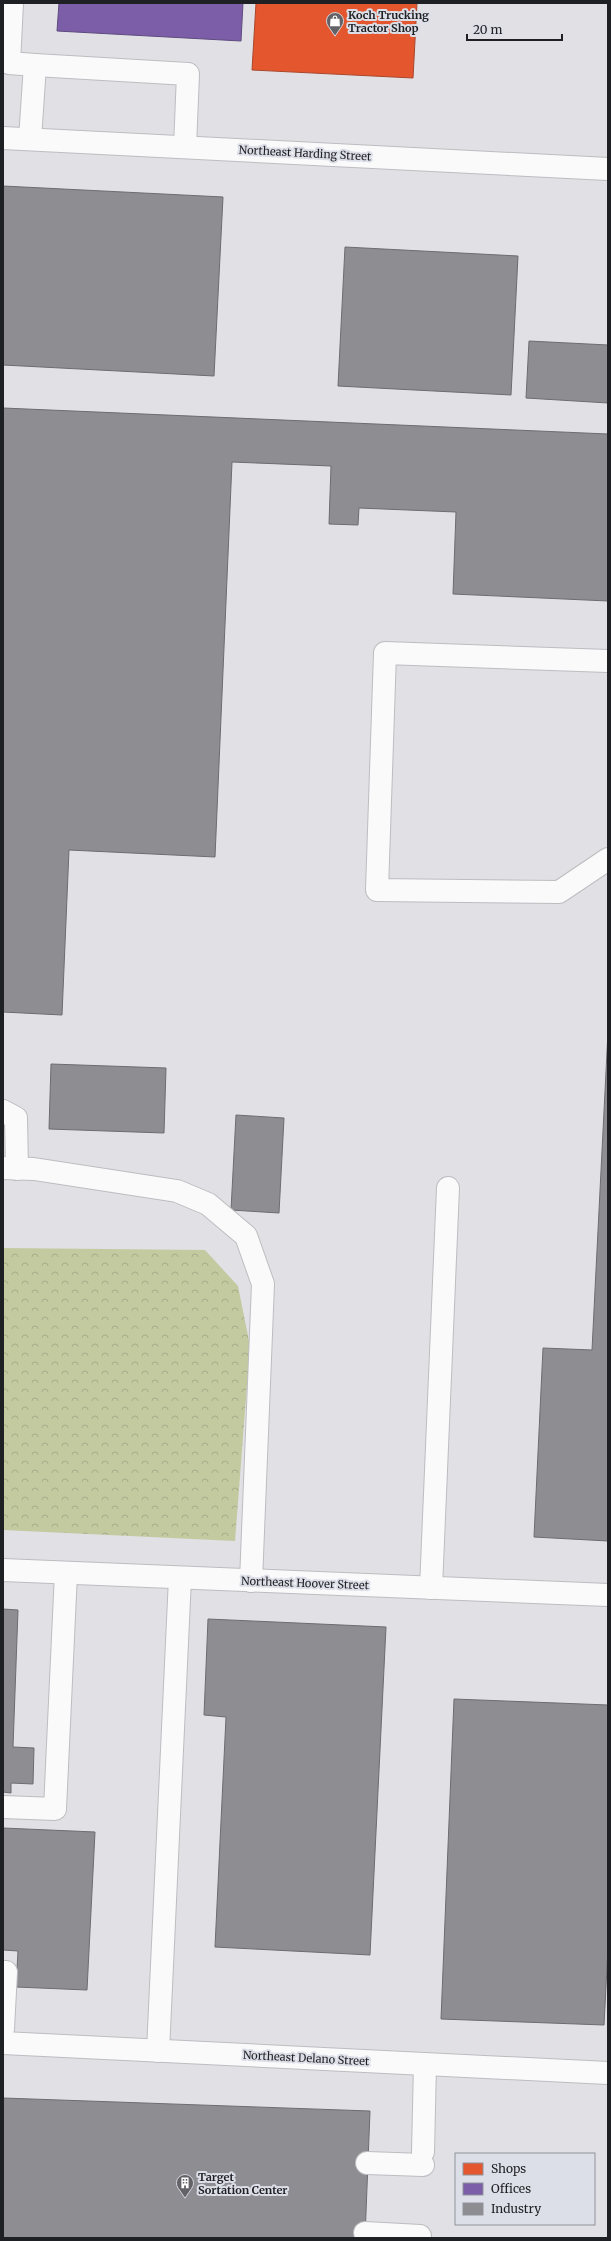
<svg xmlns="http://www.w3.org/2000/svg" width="611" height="2241" font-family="Merriweather,serif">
  <defs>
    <pattern id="park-crowns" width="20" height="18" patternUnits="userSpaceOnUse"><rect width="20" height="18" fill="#c3caa0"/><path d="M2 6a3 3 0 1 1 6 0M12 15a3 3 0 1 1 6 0" fill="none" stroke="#a7ad8a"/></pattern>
  </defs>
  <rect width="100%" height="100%" fill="#e0e0e5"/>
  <!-- park -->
  <polygon fill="url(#park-crowns)" points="3,1248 205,1250 238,1286 250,1346 235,1541 3,1530"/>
  <!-- shops -->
  <polygon fill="#e4572e" stroke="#a9462b" points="256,3 417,3 413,78 252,70"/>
  <!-- offices -->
  <polygon fill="#7b5ea7" stroke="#5f4b7f" points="59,3 243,3 241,41 57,31"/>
  <!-- industry -->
  <g fill="#8d8d92" stroke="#6c6c71">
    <polygon points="3,186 223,197 214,376 3,365"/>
    <polygon points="345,247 518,256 511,395 338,386"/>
    <polygon points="529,341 608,345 608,403 526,398"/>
    <polygon points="3,408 608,434 608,601 453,594 456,512 359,508 358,525 329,524 331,466 232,462 215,857 69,850 62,1015 3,1012"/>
    <polygon points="608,1032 608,1541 534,1537 543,1348 592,1350"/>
    <polygon points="51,1064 166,1068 164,1133 49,1129"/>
    <polygon points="236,1115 284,1118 279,1213 231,1210"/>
    <polygon points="3,1609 18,1610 13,1747 34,1748 33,1784 11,1783 11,1793 3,1792"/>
    <polygon points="208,1619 386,1627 370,1955 215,1947 226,1717 204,1715"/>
    <polygon points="454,1699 608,1705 608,1948 604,2025 441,2019"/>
    <polygon points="3,1828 95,1832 87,1990 16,1987 18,1951 3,1950"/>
    <polygon points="3,2098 370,2111 365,2238 3,2238"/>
  </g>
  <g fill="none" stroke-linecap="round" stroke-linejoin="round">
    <defs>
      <g id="minor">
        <polyline points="12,3 9,63 35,65 30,139"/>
        <polyline points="35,65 188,74 185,147"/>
        <polyline points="3,138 608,169"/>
        <polyline points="608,661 385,653 377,890 559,892 608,859"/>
        <polyline points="3,1111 16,1118 17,1169"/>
        <polyline points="3,1168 34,1169 177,1191 208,1204 246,1236 263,1284 251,1581"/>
        <polyline points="3,1570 608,1595"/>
        <polyline points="431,1588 448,1188"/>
        <polyline points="3,1807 55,1809 66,1573"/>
        <polyline points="3,1972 6,1972 3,2029"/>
        <polyline points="3,2043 608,2073"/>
        <polyline points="158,2051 180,1578"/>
        <polyline points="423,2152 425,2064"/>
        <polyline points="367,2163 423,2165"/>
        <polyline points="365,2233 420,2236"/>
      </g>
    </defs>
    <!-- minor casing -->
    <use href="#minor" stroke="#bdbdc1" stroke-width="24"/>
    <!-- minor -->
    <use href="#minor" stroke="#fafafb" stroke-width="22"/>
  </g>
  <!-- icons -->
  <defs>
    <symbol id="shop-pin" viewBox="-11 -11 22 30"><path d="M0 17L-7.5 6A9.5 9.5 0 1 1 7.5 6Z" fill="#636367" stroke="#dddfe8"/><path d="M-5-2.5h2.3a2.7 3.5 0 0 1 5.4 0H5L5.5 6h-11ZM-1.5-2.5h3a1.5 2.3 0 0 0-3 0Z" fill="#fff"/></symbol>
    <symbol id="building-pin" viewBox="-11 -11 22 30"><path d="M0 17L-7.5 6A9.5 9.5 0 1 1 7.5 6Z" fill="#636367" stroke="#dddfe8"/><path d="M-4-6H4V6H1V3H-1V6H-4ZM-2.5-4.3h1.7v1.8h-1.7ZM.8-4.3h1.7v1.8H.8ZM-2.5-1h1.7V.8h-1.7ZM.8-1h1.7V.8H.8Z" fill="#fff"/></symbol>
  </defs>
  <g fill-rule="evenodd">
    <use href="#shop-pin" x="325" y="11" width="20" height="27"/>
    <use href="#building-pin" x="175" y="2173" width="20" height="27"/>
  </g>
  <g text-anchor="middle" stroke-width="4" stroke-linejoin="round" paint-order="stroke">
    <!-- poi labels -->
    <g font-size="11" font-weight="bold" fill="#1f2023" stroke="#dddfe8" text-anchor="start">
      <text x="348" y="19">Koch Trucking<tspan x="348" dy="13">Tractor Shop</tspan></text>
      <text x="198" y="2181">Target<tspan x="198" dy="13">Sortation Center</tspan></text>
    </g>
    <!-- street labels -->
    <g font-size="11" fill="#1f2023" stroke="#dddfe8">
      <text transform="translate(305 153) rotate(3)" y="4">Northeast Harding Street</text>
      <text transform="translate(305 1583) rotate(2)" y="4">Northeast Hoover Street</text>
      <text transform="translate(306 2058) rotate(3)" y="4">Northeast Delano Street</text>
    </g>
  </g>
  <!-- border -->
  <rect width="611" height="2241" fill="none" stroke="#1f2023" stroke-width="8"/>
  <!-- legend -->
  <rect x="455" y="2153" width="140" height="72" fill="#dddfe8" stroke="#919399"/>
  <rect x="463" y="2163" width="20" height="12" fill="#e4572e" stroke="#919399"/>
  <text x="491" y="2173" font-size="12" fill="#1f2023">Shops</text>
  <rect x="463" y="2183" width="20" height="12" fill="#7b5ea7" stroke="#919399"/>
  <text x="491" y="2193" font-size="12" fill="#1f2023">Offices</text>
  <rect x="463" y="2203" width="20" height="12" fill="#8d8d92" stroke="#919399"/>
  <text x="491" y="2213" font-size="12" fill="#1f2023">Industry</text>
  <!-- scale -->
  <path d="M467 34v6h95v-6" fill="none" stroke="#1f2023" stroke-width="2"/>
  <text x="473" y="34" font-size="12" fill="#1f2023" stroke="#dddfe8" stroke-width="3" paint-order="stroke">20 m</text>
</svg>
